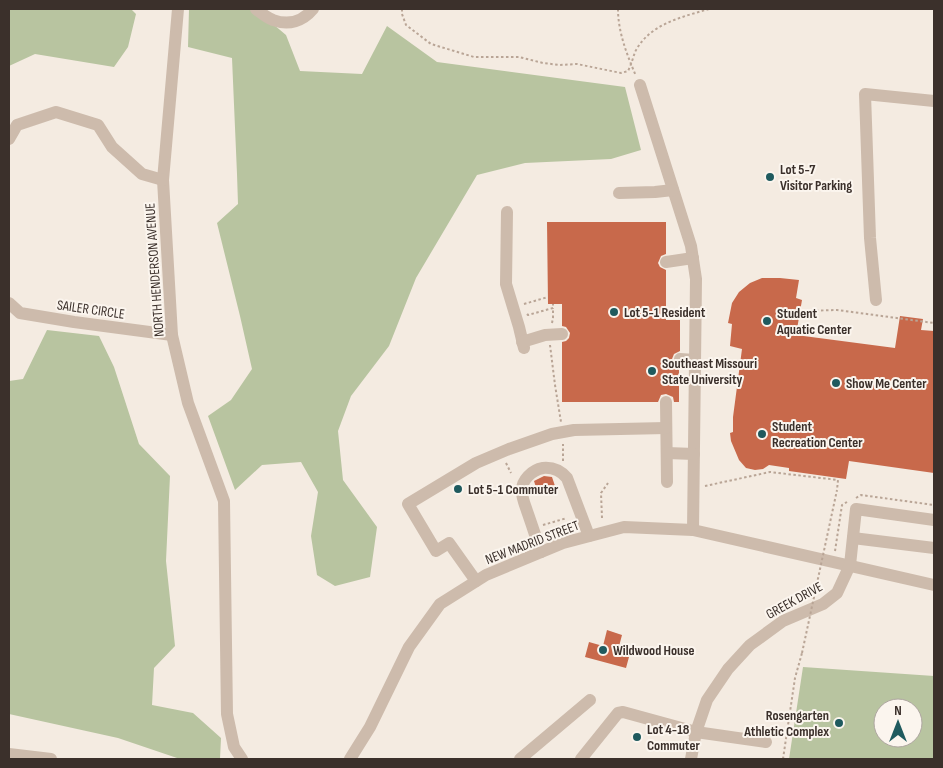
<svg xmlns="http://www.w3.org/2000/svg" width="943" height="768" font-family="'Sofia Sans Condensed',sans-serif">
  <rect width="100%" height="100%" fill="#f4ebe1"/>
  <!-- green -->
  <g fill="#b8c4a0" fill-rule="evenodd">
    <polygon points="9,9 131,9 136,14 128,47 114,67 35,54 9,66"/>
    <polygon points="189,9 255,9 286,35 300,71 362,74 387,26 437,62 625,87 641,150 611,159 525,163 477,175 416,278 389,346 351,396 338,431 343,480 377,527 370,577 335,586 317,575 311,536 318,492 301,462 262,465 235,490 208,416 231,400 252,369 240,316 217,223 238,204 237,174 232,58 188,47"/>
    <polygon points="47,330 99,336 114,367 139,444 170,476 166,561 175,646 154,668 152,705 193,713 221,738 220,759 180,759 118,738 9,714 9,381 23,379"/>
    <path d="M803,667L934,676V759H789ZM883,708H913V738H883Z"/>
  </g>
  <!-- building -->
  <g fill="#c8694b">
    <polygon points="547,222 666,222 666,254 661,256 658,263 660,267 666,270 666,320 680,320 680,351 674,354 672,359 675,365 679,367 679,402 674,402 673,397 666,394 661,395 658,402 562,402 562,342 566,341 569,338 570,333 566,327 562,326 562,304 548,304"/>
    <polygon points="762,278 780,278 799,280 796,298 802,300 796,335 895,348 900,316 923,319 921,330 934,331 934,473 849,461 846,479 789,471 789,468 769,465 763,469 755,470 746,468 739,460 731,441 730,433 733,432 733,417 742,349 730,346 732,324 728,323 732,303 739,292 750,283"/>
    <polygon points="544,476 552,477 556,489 538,494 534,481"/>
    <polygon points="607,630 622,635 617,654 629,657 626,668 585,657 589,642 603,646"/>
  </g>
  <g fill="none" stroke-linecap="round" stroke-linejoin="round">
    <!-- path -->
    <g stroke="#b9a596" stroke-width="2" stroke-dasharray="2.5 2.5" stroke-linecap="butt">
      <path d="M402,9V14L406,25L431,44L474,57H519L543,63L560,65L577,64L621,73L628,71C631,65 633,58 635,52C649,24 682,17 709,9"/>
      <path d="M618,9C618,32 627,55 636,76"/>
      <polyline points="524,304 548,297"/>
      <polyline points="801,311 837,310 934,323"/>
      <polyline points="527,314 528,315 553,308 553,304"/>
      <polyline points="552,323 553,318 553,308"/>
      <polyline points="550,345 555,385 561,422"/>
      <polyline points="563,461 563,444"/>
      <polyline points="506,463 511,473"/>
      <polyline points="705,486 770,472 838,480 837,490"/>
      <polyline points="856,498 861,495 934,505"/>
      <polyline points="602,518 601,493 608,483"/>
      <polyline points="543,525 567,518"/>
      <polyline points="835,551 842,505 847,502"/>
      <polyline points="783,759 795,678 802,653"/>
    </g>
    <!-- minor -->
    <g stroke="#cdbbac" stroke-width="12">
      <polyline points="178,9 163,180 172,335 188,403 224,501 227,714 234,747 242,759"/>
      <path d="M256,9C261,13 267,18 273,20C289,26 303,21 313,9"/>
      <polyline points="640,85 691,246 696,279 693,530"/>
      <polyline points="9,139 17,125 56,112 98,125 112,147 142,174 163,180"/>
      <polyline points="619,193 655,192 673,190"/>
      <polyline points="507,212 506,284 519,327 524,348"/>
      <polyline points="666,262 693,258"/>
      <polyline points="876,300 870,238 865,94 934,101"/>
      <polyline points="9,303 20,313 74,322 172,335"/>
      <polyline points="522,342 545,335 562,334"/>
      <polyline points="680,359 695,360"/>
      <polyline points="666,402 667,482"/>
      <polyline points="667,453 694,454"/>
      <polyline points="853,538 934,548"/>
      <path d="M541,552C536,538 532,525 527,511C525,505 522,498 522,492C521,480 532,470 543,468C554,467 561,471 567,478L589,536"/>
      <polyline points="476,581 449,543 436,551 408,504 476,463 509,449 552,434 574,430 666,428"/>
      <polyline points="9,754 51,759"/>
      <polyline points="350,759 370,727 409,647 440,604 486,575 563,543 624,527 693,530 934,585"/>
      <polyline points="520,759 590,700"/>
      <polyline points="581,759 618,713 623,712 696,732 766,742"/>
      <polyline points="691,759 696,732 707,700 728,669 750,645 783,621 823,604 837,593 850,565 856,509 934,520"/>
    </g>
    <!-- path-bridge -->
    <polyline stroke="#b9a596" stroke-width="2" stroke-dasharray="2.5 2.5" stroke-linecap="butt" points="802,653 837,490"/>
  </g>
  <!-- markers -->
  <g fill="#1f5a5e" stroke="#fbf5ee" stroke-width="2">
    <circle cx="770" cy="177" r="5"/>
    <circle cx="614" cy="312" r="5"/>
    <circle cx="767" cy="321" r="5"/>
    <circle cx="652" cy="371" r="5"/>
    <circle cx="836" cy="383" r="5"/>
    <circle cx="762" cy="434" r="5"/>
    <circle cx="458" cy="489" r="5"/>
    <circle cx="603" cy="650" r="5"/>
    <circle cx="839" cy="723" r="5"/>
    <circle cx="637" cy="737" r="5"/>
  </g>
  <g text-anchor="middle" stroke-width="4" stroke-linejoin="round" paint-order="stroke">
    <!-- poi labels -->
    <g font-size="14" font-weight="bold" fill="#3b302b" stroke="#fbf5ee" text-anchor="start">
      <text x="780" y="174">Lot 5-7<tspan x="780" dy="16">Visitor Parking</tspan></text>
      <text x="624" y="317">Lot 5-1 Resident</text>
      <text x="777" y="318">Student<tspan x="777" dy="16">Aquatic Center</tspan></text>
      <text x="662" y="368">Southeast Missouri<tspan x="662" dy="16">State University</tspan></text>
      <text x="846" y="388">Show Me Center</text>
      <text x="772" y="431">Student<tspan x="772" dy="16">Recreation Center</tspan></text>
      <text x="468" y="494">Lot 5-1 Commuter</text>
      <text x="613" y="655">Wildwood House</text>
      <text x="829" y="720" text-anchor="end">Rosengarten<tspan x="829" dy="16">Athletic Complex</tspan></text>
      <text x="647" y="734">Lot 4-18<tspan x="647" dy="16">Commuter</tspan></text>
    </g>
    <!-- street labels -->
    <g font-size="14" fill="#3b302b" stroke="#fbf5ee">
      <text transform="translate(154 270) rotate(-94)" y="5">NORTH HENDERSON AVENUE</text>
      <text transform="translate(91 309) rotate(8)" y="5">SAILER CIRCLE</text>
      <text transform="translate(532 542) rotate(-21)" y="5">NEW MADRID STREET</text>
      <text transform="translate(794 600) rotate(-29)" y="5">GREEK DRIVE</text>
    </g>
  </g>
  <!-- border -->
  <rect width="943" height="768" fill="none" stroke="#3b302b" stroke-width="20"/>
  <!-- north arrow -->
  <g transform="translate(898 723)"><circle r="24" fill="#fbf5ee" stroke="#aea6a0"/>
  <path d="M0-4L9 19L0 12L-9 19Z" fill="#1f5a5e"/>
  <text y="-8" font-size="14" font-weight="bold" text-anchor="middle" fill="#3b302b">N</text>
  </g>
</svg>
